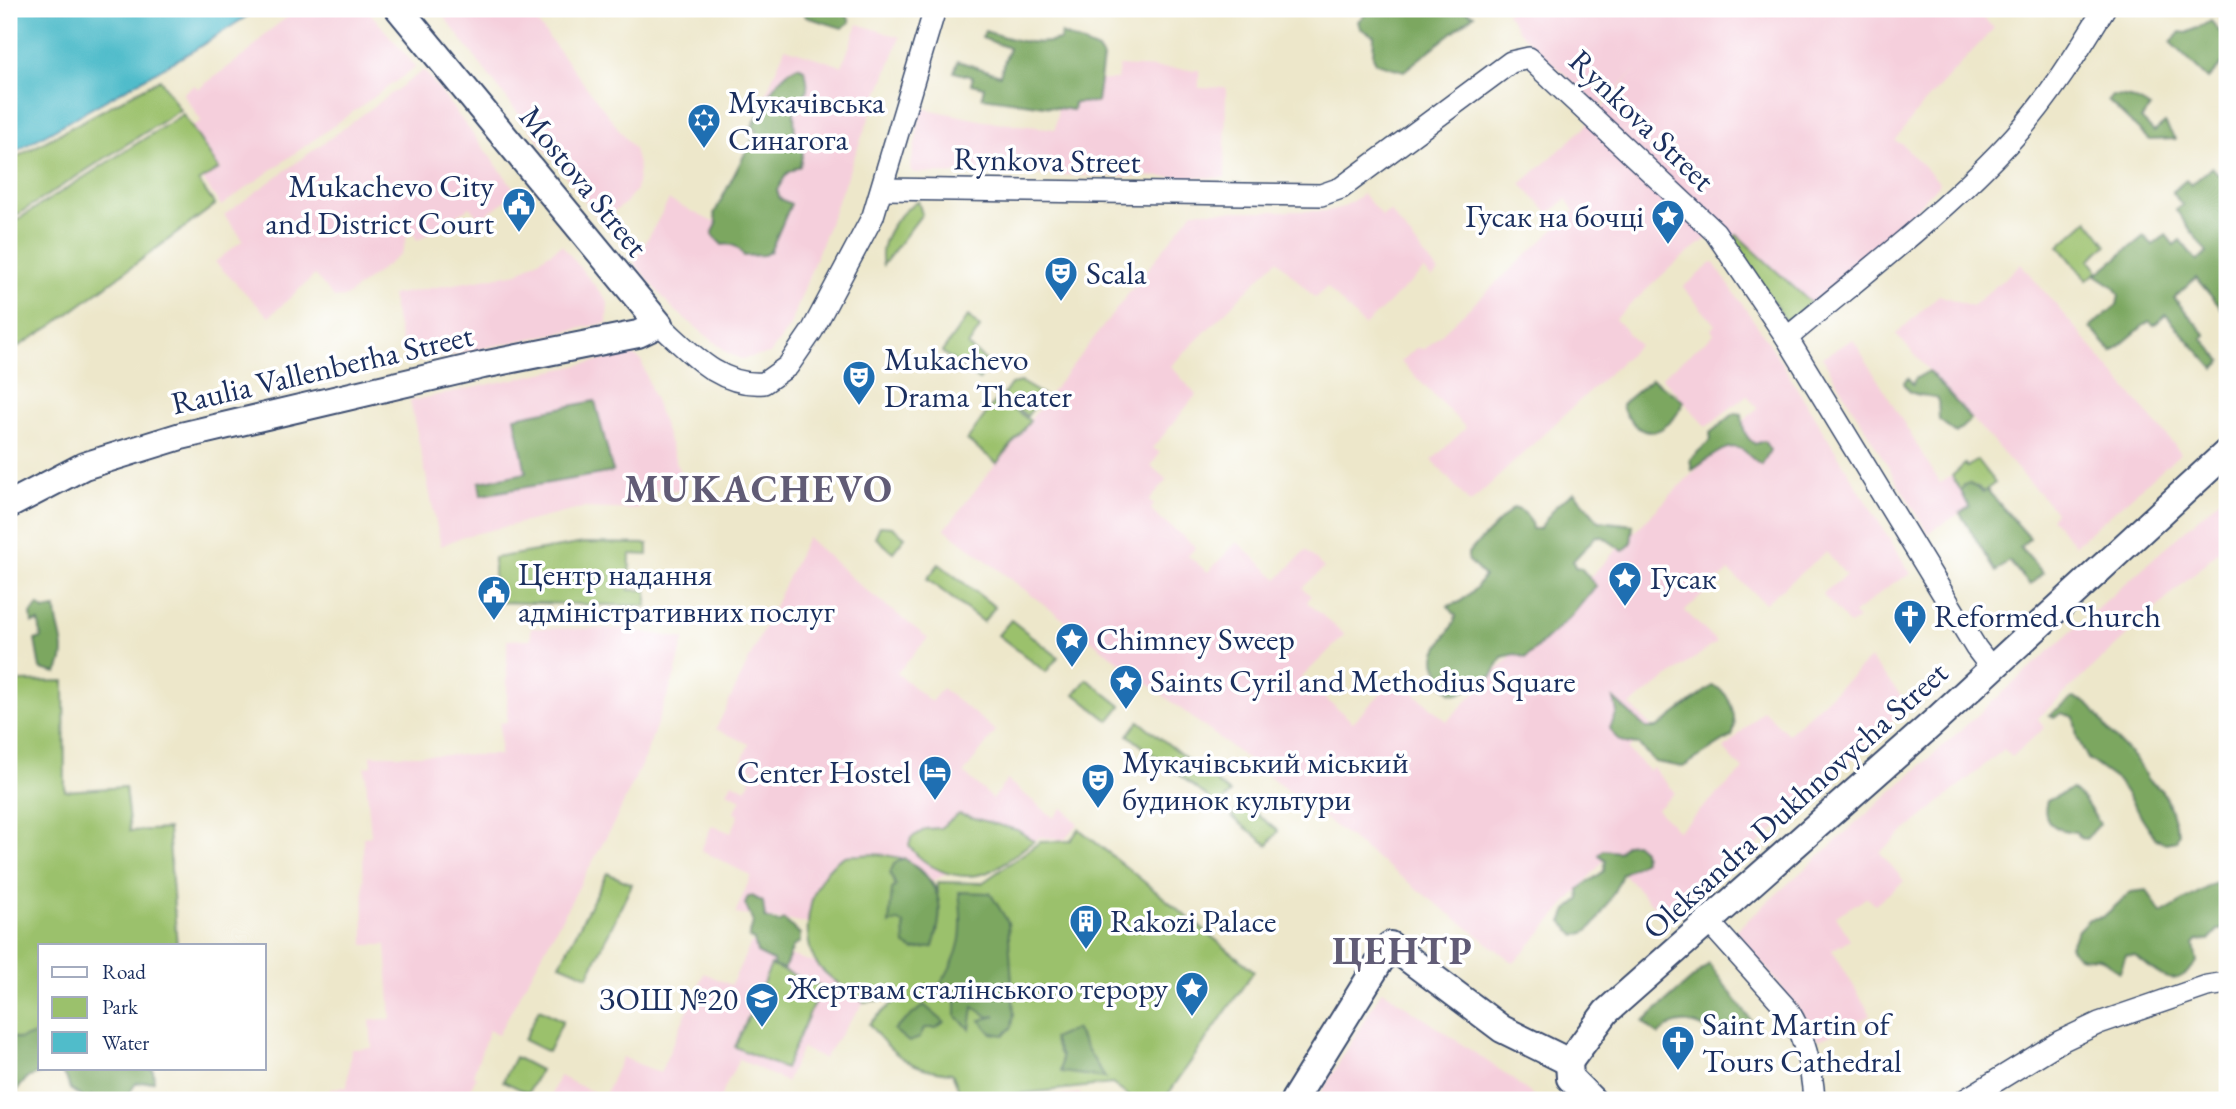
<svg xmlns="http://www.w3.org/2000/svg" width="2236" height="1109" font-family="'EB Garamond',serif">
  <rect width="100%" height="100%" fill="#fff"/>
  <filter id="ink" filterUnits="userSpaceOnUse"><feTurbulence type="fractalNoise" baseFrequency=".0143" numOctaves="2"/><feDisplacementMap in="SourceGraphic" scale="14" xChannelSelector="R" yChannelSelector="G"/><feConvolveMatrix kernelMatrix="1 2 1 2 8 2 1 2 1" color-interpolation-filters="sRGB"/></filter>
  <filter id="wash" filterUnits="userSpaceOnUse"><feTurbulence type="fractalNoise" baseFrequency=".00686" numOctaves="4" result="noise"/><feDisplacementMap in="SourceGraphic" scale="28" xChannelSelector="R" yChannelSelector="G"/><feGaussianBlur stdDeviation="1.57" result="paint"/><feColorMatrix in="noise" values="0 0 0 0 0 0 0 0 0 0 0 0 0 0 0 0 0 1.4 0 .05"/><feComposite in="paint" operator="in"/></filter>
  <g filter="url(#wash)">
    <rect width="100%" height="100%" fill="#ede7ca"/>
    <!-- built -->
    <g fill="#f5cfdc">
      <polygon points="298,9 367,9 416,67 221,206 203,180 219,169 191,127 201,121 183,93 195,85 198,89 250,51 265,34"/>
      <polygon points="438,9 527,9 634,149 639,169 636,190 624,204 601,222"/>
      <polygon points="1510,9 1973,9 1994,28 1919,109 1895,141 1903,145 1940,183 1827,304 1787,338 1714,233 1672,266 1615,319 1639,345 1470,503 1432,460 1466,428 1401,362 1416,348 1425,349 1574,211 1566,199 1549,214 1521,184 1582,130 1638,67 1600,107 1522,35 1506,13"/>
      <polygon points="858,24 900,37 790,326 770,354 741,359 728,353 672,308 634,263 669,200 713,222 757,130 752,127 785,48 842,66"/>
      <polygon points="1119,66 1199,70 1199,88 1226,87 1225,178 914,173 910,170 922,108 984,121 1055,129 1059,99 1089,80 1117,80"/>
      <polygon points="424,70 517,192 480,219 470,207 417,241 413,232 407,236 402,253 346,297 334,298 315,275 269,317 215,262 243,240 224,215"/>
      <polygon points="1363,194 1382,216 1390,211 1438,272 1432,278 1424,270 1364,326 1327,287 1315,298 1277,260 1171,366 1196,395 1153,448 1160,453 1151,466 1167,480 1149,501 1154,505 1151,509 1155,514 1196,547 1188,556 1208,572 1237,542 1278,579 1306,550 1324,568 1302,588 1311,596 1307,602 1345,635 1301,678 1353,722 1396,678 1447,721 1757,408 1747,395 1706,427 1662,377 1714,334 1711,329 1715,325 1683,287 1713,262 1768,341 1911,574 1890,585 1854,614 1858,619 1850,625 1822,594 1846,575 1826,552 1765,603 1729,571 1685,611 1717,642 1630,705 1651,726 1628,750 1649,771 1653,768 1675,793 1657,809 1678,831 1743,770 1724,749 1763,710 1788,734 1870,659 1909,705 1825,785 1670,923 1607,857 1514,963 945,529 1193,211 1327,211 1343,207"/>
      <polygon points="562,245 608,302 607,323 406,364 391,295 518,273"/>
      <polygon points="2021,264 2181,453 2075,545 2051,518 2056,512 1896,334 1939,295 1972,306"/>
      <polygon points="1853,339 1940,483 1952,476 1970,507 1928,533 1822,357"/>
      <polygon points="631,354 641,360 686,490 639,491 639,510 584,508 461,537 441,546 410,401"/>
      <polygon points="2227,493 2227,543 2038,718 2044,728 2012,757 2004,749 1880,852 1904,881 1875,905 1867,897 1836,916 1850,939 1832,950 1871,1015 1818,1040 1806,1019 1736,930"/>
      <polygon points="807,537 862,587 928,638 897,673 931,702 942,688 996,731 964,773 993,799 1007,780 1054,818 1063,807 1078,824 1065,839 1040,837 983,874 947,874 932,881 929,876 846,856 825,876 811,903 808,923 735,914 751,876 701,850 712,825 731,833 739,815 734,813 741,799 727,792 732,782 746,789 755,770 741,763 749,744 716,729"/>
      <polygon points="627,617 632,618 632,630 684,639 675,675 644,759 616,819 498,1035 489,1030 473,1075 476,1077 465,1100 330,1100 330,1088 347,1087 351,1049 372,1048 370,1020 391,1019 386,945 364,945 363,837 371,836 365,767 372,766 371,755 500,755 500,723 507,722 507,640 531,639 531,628 624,629"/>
      <polygon points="751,943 815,963 864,1002 823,1059 802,1048 786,1082 739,1059 719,1100 549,1100 559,1076 604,1097 622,1057 660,1073 704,973 731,985"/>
      <polygon points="1382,990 1503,1072 1539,1100 1317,1100"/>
      <polygon points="1080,1093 1081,1100 1026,1100"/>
    </g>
    <!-- green -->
    <g fill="#9bc16c" stroke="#5b7865" stroke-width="2">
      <polygon points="160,79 180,110 9,220 9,161"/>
      <polygon points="183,114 219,169 199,182 215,205 52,326 9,352 9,225"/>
      <path d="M918,201L922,214L883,265C877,240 898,213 918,201Z"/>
      <polygon points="2088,220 2107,245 2089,260 2098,271 2087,280 2059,246"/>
      <polygon points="1737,235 1811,303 1787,323 1732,240 1732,237"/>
      <polygon points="968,316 980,328 968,346 991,365 979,380 942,352"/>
      <polygon points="1021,382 1043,395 1027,416 1002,397 1011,384"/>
      <polygon points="998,397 1030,421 997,463 967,440"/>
      <polygon points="1977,460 1995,483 1983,492 1978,487 1964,485 1961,491 1952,476 1965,464 1967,467"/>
      <polygon points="880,526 892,527 905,537 893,552 875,537"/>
      <polygon points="584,543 648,544 648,555 630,554 629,590 647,590 647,606 494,602 494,558"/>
      <polygon points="939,564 995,607 983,622 927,579"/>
      <polygon points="1011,620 1058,657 1046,672 998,635"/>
      <polygon points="9,624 18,682 64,681 65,791 125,787 130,831 168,829 177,946 40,946 40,1043 9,1046"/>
      <polygon points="1087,679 1121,706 1109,721 1075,694"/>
      <polygon points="1139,721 1230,793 1219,806 1128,735"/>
      <polygon points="1243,803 1278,831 1268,845 1232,817"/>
      <path d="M959,814L1017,830L1034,841C1019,851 999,870 982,874C954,881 926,868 909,846L911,838L926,829L940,828Z"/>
      <path d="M1079,829L1254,971L1164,1100H1134L1112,1084L970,1099L959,1090L952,1073C911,1070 893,1056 869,1024L898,998L864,1002C852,993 822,974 815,961C798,930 812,872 845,856C849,855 857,855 861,855C895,851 921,862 938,892V882L982,883L1040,842L1070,841Z"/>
      <polygon points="607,873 632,884 588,976 560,964"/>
      <polygon points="771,965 821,987 785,1069 735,1047"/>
      <polygon points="539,1009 563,1021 548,1052 524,1040"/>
      <polygon points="515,1057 540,1070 528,1093 503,1081"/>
    </g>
    <!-- forest -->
    <g fill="#7ca760" stroke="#4c6b5f" stroke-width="2">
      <polygon points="802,9 837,9 836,12 847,15 850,22 842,28 806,17"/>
      <polygon points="1360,9 1462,9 1474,15 1404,71 1376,63 1373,56 1374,36 1360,28 1358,21 1368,12"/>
      <polygon points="2211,21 2227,40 2227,59 2208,79 2171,43 2180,32 2187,33"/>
      <path d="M985,31C1011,39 1033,47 1060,40L1061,34L1098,50L1103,58L1097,102L1074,103L1073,110L982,97L984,87L971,84L973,77L954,72L958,61L1000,75L1009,48L982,38Z"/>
      <path d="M798,66L804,69C811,87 807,96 794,110L795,138L803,151L800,166L787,173L777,190L780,199L791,204L770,252L764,255L744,256C739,247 733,243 722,245L712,234L717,224L714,214L757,130L752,127C764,104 774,77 798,66Z"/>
      <path d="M2112,96C2128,96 2137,99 2150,108L2141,119L2154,132L2165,123L2175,139L2149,140L2108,101Z"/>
      <polygon points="2212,167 2227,184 2227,251 2223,255 2227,259 2227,315 2196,278 2174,298 2206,335 2202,338 2222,361 2214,369 2166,315 2154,325 2149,321 2112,352 2090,327 2117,305 2119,295 2113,286 2096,275 2144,236 2153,245 2166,235 2174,245 2180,240 2197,261 2207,253 2176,210 2182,205 2172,192 2186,180 2191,185"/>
      <path d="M1929,371L1971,419L1956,433L1939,420L1938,398C1926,394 1907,398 1904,382L1908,378L1913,384L1915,379Z"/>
      <path d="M1652,379L1684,401C1676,421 1653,445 1633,423C1627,417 1623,413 1622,404Z"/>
      <polygon points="595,401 613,472 481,495 479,482 526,473 515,417"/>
      <path d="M1735,413L1742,414C1743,427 1743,436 1755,444L1764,441L1770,450L1762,465C1753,462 1751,455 1743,450C1726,439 1706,463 1692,470L1690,459L1711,440L1710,433Z"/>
      <polygon points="1969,483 1983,492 1987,490 2030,538 2020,547 2043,573 2030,585 2009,561 1996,572 1960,513 1969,507 1961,491 1964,485"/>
      <path d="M1574,492L1599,521L1633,525L1631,544L1623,551L1603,537L1596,536L1573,561L1575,567L1581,568L1596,586L1572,615L1526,658L1516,654L1502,657L1492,676L1459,694L1451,693L1441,684V674C1423,651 1451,638 1456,616L1448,606L1460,602L1476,588L1484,576L1468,560V553L1513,508C1525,511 1531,517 1532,529H1539L1557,505Z"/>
      <path d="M38,605L44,610L56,608C56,633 71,647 57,673L40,669L35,640L41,638L39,622L32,623L31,614Z"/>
      <path d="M1712,686C1731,690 1739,722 1732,736L1683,767L1655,762L1639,745C1625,744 1615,741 1610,728L1617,712L1614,699L1646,728H1657Z"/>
      <path d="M2073,698C2096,702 2098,721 2113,736C2125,749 2141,762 2147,780C2174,794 2167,811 2179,832L2176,841L2165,843L2156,839L2118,781L2088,759L2077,737L2074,717L2061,713L2054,718L2049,715Z"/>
      <path d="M2072,789L2084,800L2100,824L2086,839L2080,838L2076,832C2056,831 2040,822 2047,801Z"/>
      <path d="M1635,843L1643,850L1644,861L1622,874C1619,883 1598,923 1591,928C1588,932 1581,934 1576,936L1562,922L1567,910L1580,899L1579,889L1604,871L1606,860L1599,855L1603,850L1619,852L1626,844Z"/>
      <path d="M904,858C940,885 947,901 933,947L914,950L905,945L904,924L898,921L889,924L892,889L896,886L890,873L894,864Z"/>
      <path d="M2227,876V929L2218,930L2208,941L2197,940L2194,945L2197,962C2172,995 2158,972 2135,956L2126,955L2120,972C2113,969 2111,965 2106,961C2091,951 2082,969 2070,946L2078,930L2089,919L2103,917L2131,892L2147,890L2161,914Z"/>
      <path d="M959,892L990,893L1008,922L1014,1013L1012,1027L1004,1035L991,1033L980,1020L996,1016L990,1017L973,1007L970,1029L956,1016V1001L939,986C962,953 964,932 959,892Z"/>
      <polygon points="752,896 763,902 765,918 779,923 784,920 800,934 800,942 793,947 784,969 774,967 773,961 757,953 754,940 749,938 753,922 745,904 748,897"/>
      <path d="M1709,964L1753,1023L1716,1037C1698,1020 1676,1017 1658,1035L1643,1022Z"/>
      <polygon points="924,1005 944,1022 936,1028 924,1028 920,1038 909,1042 894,1030"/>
      <polygon points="1075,1029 1105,1078 1061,1072 1061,1057 1053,1039"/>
      <polygon points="40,1033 40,1069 153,1069 154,1081 136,1083 125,1100 96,1100 91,1096 86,1100 70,1089 66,1077 59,1071 48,1071 27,1078 9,1100 9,1036 19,1039"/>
    </g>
    <!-- water -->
    <polygon fill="#50bcca" stroke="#367694" stroke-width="2" points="9,9 258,9 196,49 9,155"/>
  </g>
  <g filter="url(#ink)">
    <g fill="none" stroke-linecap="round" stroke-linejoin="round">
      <defs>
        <g id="minor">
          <polyline points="883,189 1321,195 1341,188 1511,62 1529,58 1715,232 1787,338 1976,648 1992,669"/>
          <path d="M659,324C690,352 719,387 764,383L788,366L812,331L873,216L935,9"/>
          <path d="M1787,338C1864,273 1947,211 2015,136C2050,97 2077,53 2104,9"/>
          <path d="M1708,921L1788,1010C1805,1037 1812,1068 1814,1100"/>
          <polyline points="1965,1100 2061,1041 2099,1023 2207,986 2227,983"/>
        </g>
        <g id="tertiary">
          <polyline points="9,505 84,466 181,436 483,365 638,334 659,324 399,9"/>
          <polyline points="1569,1062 1606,1012 1934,722 2227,452"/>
          <polyline points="1569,1062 1570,1078 1592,1100"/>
          <polyline points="1294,1100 1390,945 1502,1029 1569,1062"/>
        </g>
      </defs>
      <!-- minor casing -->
      <use href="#minor" stroke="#3a4b6e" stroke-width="24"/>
      <!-- tertiary casing -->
      <use href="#tertiary" stroke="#3a4b6e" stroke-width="30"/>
      <!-- minor -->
      <use href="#minor" stroke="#fff" stroke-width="21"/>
      <!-- tertiary -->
      <use href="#tertiary" stroke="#fff" stroke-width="26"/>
    </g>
  </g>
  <!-- icons -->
  <defs>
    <symbol id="synagogue-pin" viewBox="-11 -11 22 30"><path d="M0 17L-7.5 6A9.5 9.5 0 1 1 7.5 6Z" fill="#1f6fb2" stroke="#fff"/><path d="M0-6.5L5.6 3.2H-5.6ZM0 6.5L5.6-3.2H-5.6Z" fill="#fff"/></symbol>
    <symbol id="civic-pin" viewBox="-11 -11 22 30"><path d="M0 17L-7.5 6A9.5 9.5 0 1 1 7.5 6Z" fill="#1f6fb2" stroke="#fff"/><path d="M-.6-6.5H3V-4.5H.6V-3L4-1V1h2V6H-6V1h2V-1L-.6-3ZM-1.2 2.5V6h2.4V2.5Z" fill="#fff"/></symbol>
    <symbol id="sight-pin" viewBox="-11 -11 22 30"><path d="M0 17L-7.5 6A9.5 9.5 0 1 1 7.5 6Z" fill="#1f6fb2" stroke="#fff"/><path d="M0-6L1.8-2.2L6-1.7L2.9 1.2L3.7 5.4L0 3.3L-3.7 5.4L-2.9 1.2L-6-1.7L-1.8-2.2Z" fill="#fff"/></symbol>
    <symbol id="theatre-pin" viewBox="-11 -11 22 30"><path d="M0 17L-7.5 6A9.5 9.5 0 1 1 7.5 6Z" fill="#1f6fb2" stroke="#fff"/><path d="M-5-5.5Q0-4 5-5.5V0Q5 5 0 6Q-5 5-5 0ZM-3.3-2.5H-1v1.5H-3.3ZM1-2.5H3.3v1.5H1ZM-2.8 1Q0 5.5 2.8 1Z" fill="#fff"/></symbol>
    <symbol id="church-pin" viewBox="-11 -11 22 30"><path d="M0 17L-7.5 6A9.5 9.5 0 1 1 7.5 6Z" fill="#1f6fb2" stroke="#fff"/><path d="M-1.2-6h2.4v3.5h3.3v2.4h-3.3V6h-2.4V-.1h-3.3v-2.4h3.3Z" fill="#fff"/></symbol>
    <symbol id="hotel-pin" viewBox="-11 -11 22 30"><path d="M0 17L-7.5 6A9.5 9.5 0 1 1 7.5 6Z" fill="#1f6fb2" stroke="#fff"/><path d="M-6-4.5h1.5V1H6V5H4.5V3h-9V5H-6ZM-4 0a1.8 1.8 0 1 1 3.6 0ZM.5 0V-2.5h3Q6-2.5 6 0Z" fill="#fff"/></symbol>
    <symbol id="building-pin" viewBox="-11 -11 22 30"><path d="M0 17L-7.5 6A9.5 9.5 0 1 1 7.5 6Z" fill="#1f6fb2" stroke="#fff"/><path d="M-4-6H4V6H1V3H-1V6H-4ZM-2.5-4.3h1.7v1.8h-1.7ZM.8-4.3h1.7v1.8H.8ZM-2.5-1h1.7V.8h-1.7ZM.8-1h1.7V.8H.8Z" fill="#fff"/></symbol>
    <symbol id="school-pin" viewBox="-11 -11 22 30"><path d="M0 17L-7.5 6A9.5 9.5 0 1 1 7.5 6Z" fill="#1f6fb2" stroke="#fff"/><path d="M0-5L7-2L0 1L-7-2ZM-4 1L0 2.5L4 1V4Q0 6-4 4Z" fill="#fff"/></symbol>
  </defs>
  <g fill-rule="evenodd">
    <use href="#synagogue-pin" x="685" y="101" width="38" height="52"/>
    <use href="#civic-pin" x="500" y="185" width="38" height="52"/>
    <use href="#sight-pin" x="1649" y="197" width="38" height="52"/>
    <use href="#theatre-pin" x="1042" y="254" width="38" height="52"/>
    <use href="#theatre-pin" x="840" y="358" width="38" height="52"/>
    <use href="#sight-pin" x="1606" y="559" width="38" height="52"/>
    <use href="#civic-pin" x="475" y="573" width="38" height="52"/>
    <use href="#church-pin" x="1891" y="597" width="38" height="52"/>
    <use href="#sight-pin" x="1053" y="620" width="38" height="52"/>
    <use href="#sight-pin" x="1107" y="662" width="38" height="52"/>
    <use href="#hotel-pin" x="916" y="753" width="38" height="52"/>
    <use href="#theatre-pin" x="1079" y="761" width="38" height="52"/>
    <use href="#building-pin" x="1067" y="902" width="38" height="52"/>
    <use href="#sight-pin" x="1173" y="969" width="38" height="52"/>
    <use href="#school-pin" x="743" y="980" width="38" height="52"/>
    <use href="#church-pin" x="1659" y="1023" width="38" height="52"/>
  </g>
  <g text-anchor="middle" stroke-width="7" stroke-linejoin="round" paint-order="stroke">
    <!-- poi labels -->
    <g font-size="32" fill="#1b2f5e" stroke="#fff" text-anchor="start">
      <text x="728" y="113">Мукачівська<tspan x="728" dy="37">Синагога</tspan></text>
      <text x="494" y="197" text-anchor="end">Mukachevo City<tspan x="494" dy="37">and District Court</tspan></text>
      <text x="1644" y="227" text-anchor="end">Гусак на бочці</text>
      <text x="1086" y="284">Scala</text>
      <text x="884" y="370">Mukachevo<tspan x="884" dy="37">Drama Theater</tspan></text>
      <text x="518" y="585">Центр надання<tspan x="518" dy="37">адміністративних послуг</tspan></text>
      <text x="1650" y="589">Гусак</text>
      <text x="1934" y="627">Reformed Church</text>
      <text x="1096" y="650">Chimney Sweep</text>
      <text x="1150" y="692">Saints Cyril and Methodius Square</text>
      <text x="1122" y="773">Мукачівський міський<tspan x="1122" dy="37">будинок культури</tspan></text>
      <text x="911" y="783" text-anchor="end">Center Hostel</text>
      <text x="1110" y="932">Rakozi Palace</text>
      <text x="1168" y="999" text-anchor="end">Жертвам сталінського терору</text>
      <text x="738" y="1010" text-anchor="end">ЗОШ №20</text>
      <text x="1702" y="1035">Saint Martin of<tspan x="1702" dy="37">Tours Cathedral</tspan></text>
    </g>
    <!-- street labels -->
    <g font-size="32" fill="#1b2f5e" stroke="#fff">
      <text transform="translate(1642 120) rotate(44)" y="11">Rynkova Street</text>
      <text transform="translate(1047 160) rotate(1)" y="11">Rynkova Street</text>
      <text transform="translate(584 181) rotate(51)" y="11">Mostova Street</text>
      <text transform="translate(322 369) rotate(-13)" y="11">Raulia Vallenberha Street</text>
      <text transform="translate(1795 800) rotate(-42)" y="11">Oleksandra Dukhnovycha Street</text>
    </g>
    <!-- district labels -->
    <g font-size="38" font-weight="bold" letter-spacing="2" fill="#615c76" stroke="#fff">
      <text x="759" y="502">MUKACHEVO</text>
      <text x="1403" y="964">ЦЕНТР</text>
    </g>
  </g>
  <!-- margin -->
  <rect width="2236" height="1109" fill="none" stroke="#fff" stroke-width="35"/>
  <!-- legend -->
  <rect x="38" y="944" width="228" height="126" fill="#ffffff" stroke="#a4acbf" stroke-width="2"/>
  <rect x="52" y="967" width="35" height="10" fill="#ffffff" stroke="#a4acbf" stroke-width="2"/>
  <text x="102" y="979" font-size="21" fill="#1b2f5e">Road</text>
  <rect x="52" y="997" width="35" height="21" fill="#9bc16c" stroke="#a4acbf" stroke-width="2"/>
  <text x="102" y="1014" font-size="21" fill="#1b2f5e">Park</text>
  <rect x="52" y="1032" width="35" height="21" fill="#50bcca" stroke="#a4acbf" stroke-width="2"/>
  <text x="102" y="1050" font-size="21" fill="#1b2f5e">Water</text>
</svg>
